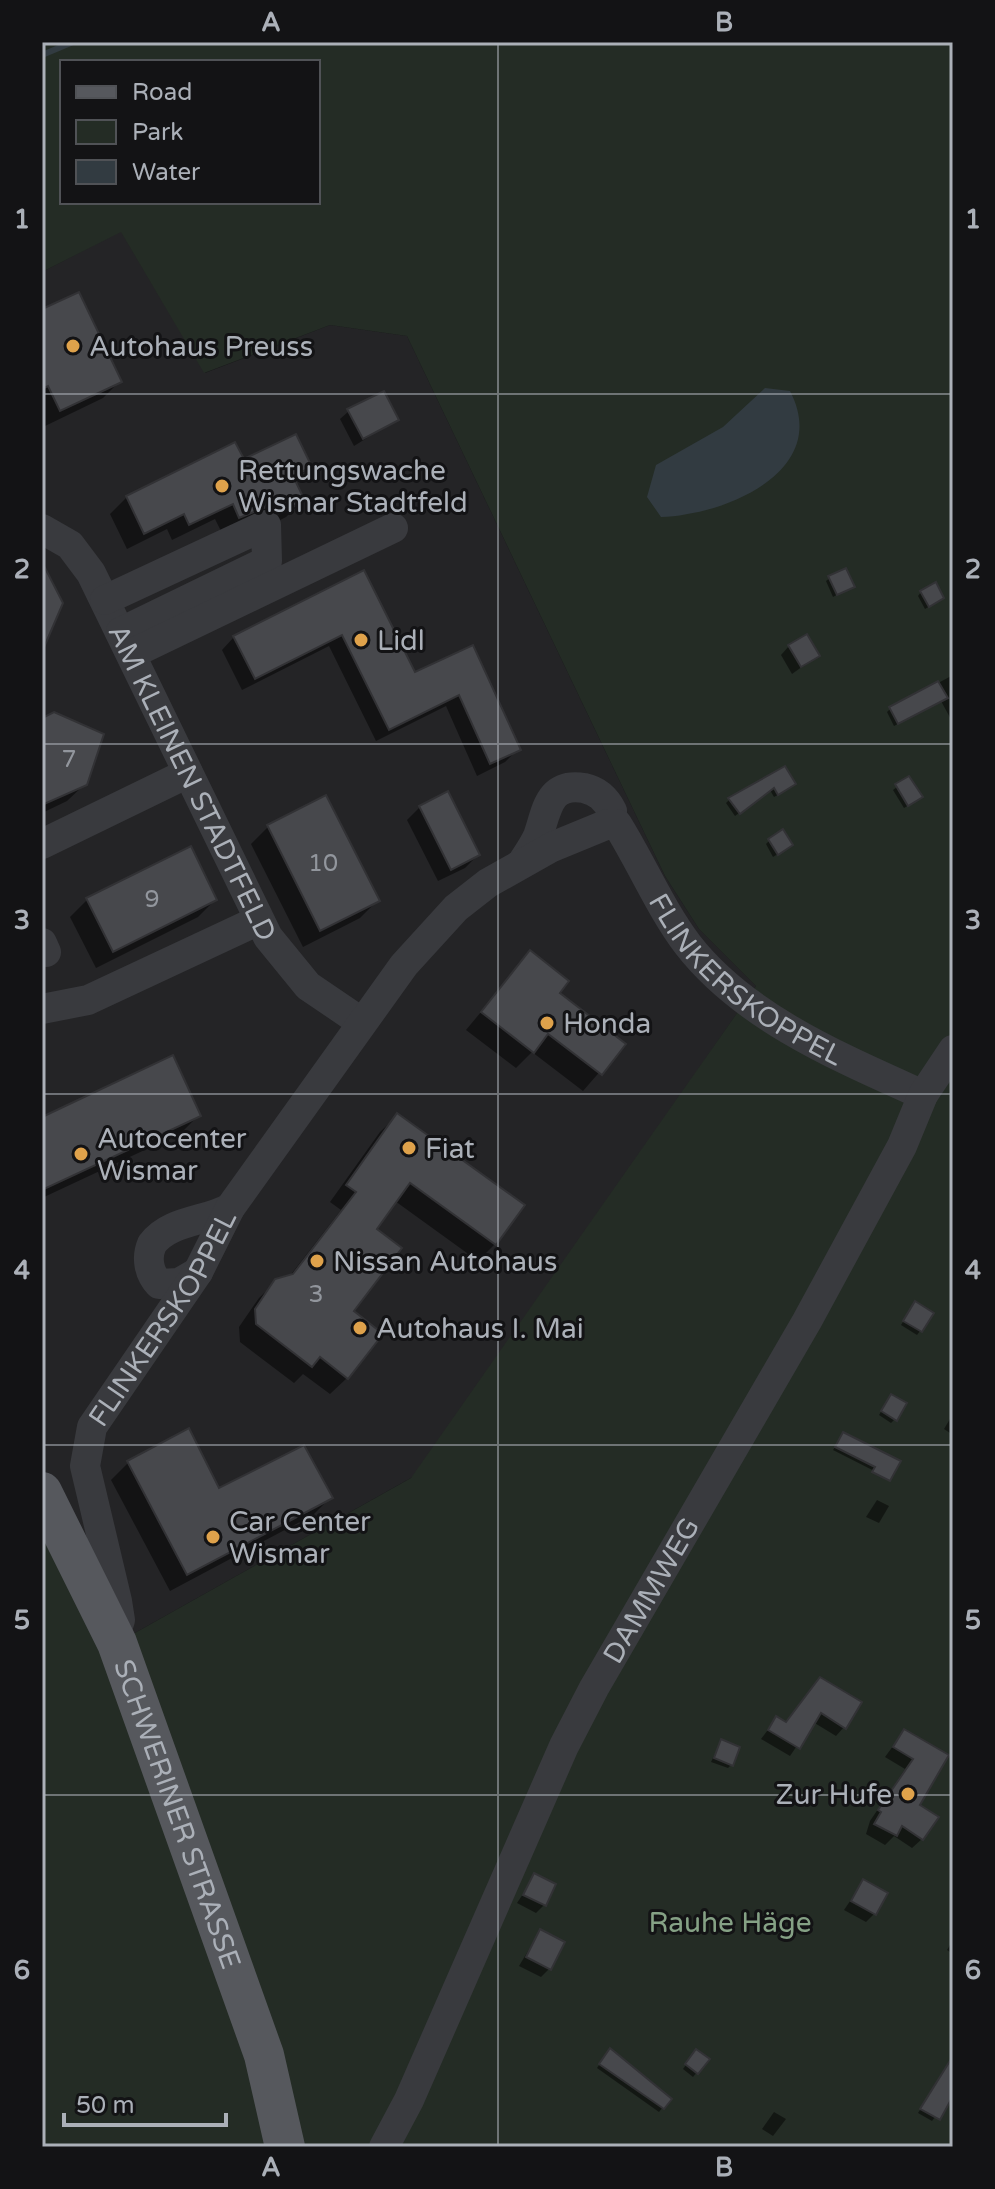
<svg xmlns="http://www.w3.org/2000/svg" width="995" height="2189" font-family="'Varela Round',sans-serif">
  <rect width="100%" height="100%" fill="#18181a"/>
  <!-- built -->
  <polygon fill="#242426" points="121,231 205,373 330,325 407,336 665,876 699,929 756,986 418,1474 117,1643 42,1492 42,272"/>
  <!-- green -->
  <path fill="#242c25" fill-rule="evenodd" d="M42,42H953V2147H42V1492L117,1643L411,1478L756,986L699,929L665,876L407,336L330,325L204,373L121,232L42,272ZM62,62H318V202H62Z"/>
  <!-- water -->
  <path fill="#323b41" d="M765,388L790,391C832,471 725,515 661,517L647,497L656,465L723,427Z"/>
  <!-- shadow -->
  <g fill="#0007">
    <polygon points="42,312 120,381 103,398 43,427"/>
    <polygon points="349,411 396,420 354,446 340,419"/>
    <polygon points="243,462 309,467 294,482 303,500 286,517 261,530 222,533 215,519 172,540 167,529 127,549 110,514 127,497"/>
    <polygon points="363,573 414,675 472,647 518,749 505,762 477,776 446,706 376,741 329,646 242,690 222,650 234,637"/>
    <polygon points="830,578 852,586 833,597 826,581"/>
    <polygon points="921,592 938,601 925,609 918,596"/>
    <polygon points="789,646 817,656 792,674 781,655"/>
    <polygon points="953,675 953,723 941,701 894,726 887,712 890,709"/>
    <polygon points="42,720 85,784 67,801 42,813"/>
    <polygon points="784,768 794,784 790,788 774,797 770,790 735,816 726,803 729,800"/>
    <polygon points="909,778 916,801 904,808 893,790"/>
    <polygon points="420,807 478,855 465,868 438,881 407,820"/>
    <polygon points="268,827 377,901 360,918 303,947 251,844"/>
    <polygon points="769,841 787,848 773,857 766,844"/>
    <polygon points="87,900 215,900 198,917 96,968 70,917"/>
    <polygon points="530,953 557,994 623,1045 583,1091 532,1052 516,1068 466,1030"/>
    <polygon points="198,1116 181,1133 42,1198 42,1119"/>
    <polygon points="397,1116 495,1244 478,1261 395,1201 374,1230 351,1311 347,1378 330,1394 303,1374 294,1383 240,1342 239,1327 259,1298 277,1281 289,1277 341,1210 330,1202 380,1132"/>
    <polygon points="912,1307 920,1331 917,1335 901,1325"/>
    <polygon points="891,1396 895,1419 891,1423 879,1415"/>
    <polygon points="953,1414 953,1435 944,1429"/>
    <polygon points="188,1431 219,1491 330,1498 313,1515 170,1591 111,1480 128,1463"/>
    <polygon points="843,1435 890,1479 833,1450"/>
    <polygon points="877,1500 889,1506 879,1523 866,1517"/>
    <polygon points="820,1679 844,1727 836,1736 813,1722 790,1756 761,1739 776,1719 785,1724"/>
    <polygon points="904,1731 946,1756 917,1805 922,1839 912,1848 894,1836 885,1845 866,1834 870,1821 905,1769 885,1757"/>
    <polygon points="721,1742 731,1765 728,1768 711,1762"/>
    <polygon points="535,1876 544,1905 536,1913 517,1903"/>
    <polygon points="863,1882 874,1914 866,1922 844,1910"/>
    <polygon points="540,1931 549,1969 541,1977 519,1966"/>
    <polygon points="953,1940 953,1954 947,1950"/>
    <polygon points="606,2055 669,2099 659,2112 597,2068"/>
    <polygon points="693,2055 707,2060 693,2077 683,2069"/>
    <polygon points="953,2070 953,2089 935,2117 932,2121 918,2113 945,2071"/>
    <polygon points="774,2112 786,2119 773,2136 762,2129"/>
  </g>
  <g fill="none" stroke-linecap="round" stroke-linejoin="round">
    <!-- stream -->
    <polyline stroke="#323b41" stroke-width="6" points="42,55 73,42"/>
  </g>
  <!-- building -->
  <g fill="#47484c" stroke="#323235" stroke-width="2">
    <polygon points="79,292 122,382 60,411 48,386 42,389 42,309"/>
    <polygon points="384,391 399,420 363,439 347,409"/>
    <polygon points="296,434 312,467 293,476 305,501 279,514 266,507 239,518 233,504 189,525 184,514 144,534 126,496 235,442 244,459"/>
    <polygon points="42,562 63,603 42,652"/>
    <polygon points="846,568 855,587 837,595 828,576"/>
    <polygon points="364,570 415,672 473,645 521,750 490,764 459,695 389,730 342,635 255,679 233,636"/>
    <polygon points="936,582 944,598 929,607 920,591"/>
    <polygon points="807,634 820,656 801,667 788,645"/>
    <polygon points="938,681 948,698 898,724 889,707"/>
    <polygon points="54,712 104,734 87,785 42,805 42,718"/>
    <polygon points="785,766 796,784 778,795 774,788 740,814 728,798"/>
    <polygon points="909,776 923,797 908,806 895,784"/>
    <polygon points="448,791 480,855 451,870 419,806"/>
    <polygon points="326,795 380,901 320,931 267,825"/>
    <polygon points="783,829 793,845 778,855 768,839"/>
    <polygon points="191,846 217,900 113,952 86,898"/>
    <polygon points="530,950 569,981 560,993 626,1044 602,1075 548,1034 534,1053 481,1012"/>
    <polygon points="173,1055 201,1116 42,1190 42,1117"/>
    <polygon points="397,1113 525,1205 496,1245 410,1183 377,1229 402,1248 354,1311 383,1334 348,1379 320,1357 312,1367 256,1324 255,1309 275,1279 293,1274 356,1192 346,1185"/>
    <polygon points="915,1301 934,1313 922,1332 903,1321"/>
    <polygon points="891,1394 907,1403 897,1421 881,1411"/>
    <polygon points="189,1428 219,1488 304,1445 333,1498 187,1575 127,1461"/>
    <polygon points="843,1432 901,1461 890,1481 872,1472 875,1467 835,1447"/>
    <polygon points="820,1677 862,1702 846,1729 821,1713 800,1749 768,1730 776,1716 786,1722"/>
    <polygon points="904,1729 949,1755 920,1805 939,1817 923,1840 902,1826 897,1836 874,1824 881,1812 878,1810 913,1759 893,1747"/>
    <polygon points="721,1739 740,1747 733,1766 714,1758"/>
    <polygon points="534,1873 556,1884 546,1906 523,1895"/>
    <polygon points="863,1879 888,1893 876,1915 851,1901"/>
    <polygon points="540,1929 565,1942 551,1970 526,1957"/>
    <polygon points="610,2048 672,2099 664,2109 599,2064"/>
    <polygon points="696,2049 710,2059 698,2074 685,2064"/>
    <polygon points="953,2056 953,2096 940,2120 920,2109"/>
  </g>
  <g fill="none" stroke-linecap="round" stroke-linejoin="round">
    <!-- minor -->
    <g stroke="#393a3e" stroke-width="30">
      <path id="s1" d="M42,529L70,545L91,573L268,937L308,986L361,1022"/>
      <polyline points="105,600 266,525 267,561 121,632"/>
      <polyline points="131,654 393,528"/>
      <polyline points="42,844 188,773"/>
      <path d="M522,863C527,855 534,845 538,836C547,811 548,782 584,788C598,791 606,799 612,811L608,824"/>
      <polyline points="42,943 46,952"/>
      <polyline points="42,1009 88,1000 259,920"/>
      <path d="M198,1272L179,1283L159,1284C149,1273 146,1258 152,1244C170,1220 205,1222 230,1208"/>
      <path id="s2" d="M116,1632L120,1620L117,1601L85,1466L92,1427L198,1272L230,1208L404,965L456,908L488,883L552,847L608,824H617C642,864 660,908 688,945C745,1018 841,1058 923,1095"/>
      <path id="s3" d="M384,2147L409,2100L564,1746L594,1688L807,1321L902,1146L923,1095L953,1050"/>
    </g>
    <!-- major -->
    <path stroke="#56585d" stroke-width="40" id="s4" d="M42,1492L117,1643L264,2055L285,2147"/>
  </g>
  <!-- grid -->
  <path fill="none" stroke="#abb0b8" stroke-width="2" stroke-opacity="0.55" d="M498,42V2147M42,394H953M42,744H953M42,1094H953M42,1445H953M42,1795H953"/>
  <!-- markers -->
  <g fill="#dfa24b" stroke="#131315" stroke-width="3">
    <circle cx="73" cy="346" r="8"/>
    <circle cx="222" cy="486" r="8"/>
    <circle cx="361" cy="640" r="8"/>
    <circle cx="547" cy="1023" r="8"/>
    <circle cx="409" cy="1148" r="8"/>
    <circle cx="81" cy="1154" r="8"/>
    <circle cx="317" cy="1261" r="8"/>
    <circle cx="360" cy="1328" r="8"/>
    <circle cx="213" cy="1537" r="8"/>
    <circle cx="908" cy="1794" r="8"/>
  </g>
  <g text-anchor="middle" stroke-width="6" stroke-linejoin="round" paint-order="stroke">
    <!-- number labels -->
    <g font-size="24" fill="#92969d">
      <text x="69" y="767">7</text>
      <text x="323" y="871">10</text>
      <text x="152" y="907">9</text>
      <text x="316" y="1302">3</text>
    </g>
    <!-- poi labels -->
    <g font-size="28" fill="#abb0b8" stroke="#131315" text-anchor="start">
      <text x="89" y="356">Autohaus Preuss</text>
      <text x="238" y="480">Rettungswache<tspan x="238" dy="32">Wismar Stadtfeld</tspan></text>
      <text x="377" y="650">Lidl</text>
      <text x="563" y="1033">Honda</text>
      <text x="97" y="1148">Autocenter<tspan x="97" dy="32">Wismar</tspan></text>
      <text x="425" y="1158">Fiat</text>
      <text x="333" y="1271">Nissan Autohaus</text>
      <text x="376" y="1338">Autohaus I. Mai</text>
      <text x="229" y="1531">Car Center<tspan x="229" dy="32">Wismar</tspan></text>
      <text x="892" y="1804" text-anchor="end">Zur Hufe</text>
    </g>
    <!-- street labels -->
    <g font-size="28" fill="#abb0b8" stroke="#131315">
      <text dy="10" stroke="none"><textPath href="#s1" startOffset="300">AM KLEINEN STADTFELD</textPath></text>
      <text dy="10" stroke="none"><textPath href="#s2" startOffset="1236">FLINKERSKOPPEL</textPath></text>
      <text dy="10" stroke="none"><textPath href="#s2" startOffset="340">FLINKERSKOPPEL</textPath></text>
      <text dy="10" stroke="none"><textPath href="#s3" startOffset="618">DAMMWEG</textPath></text>
      <text dy="10" stroke="none"><textPath href="#s4" startOffset="350">SCHWERINER STRASSE</textPath></text>
    </g>
    <!-- park labels -->
    <g font-size="28" fill="#85a185" stroke="#131315">
      <text x="730" y="1932">Rauhe Häge</text>
    </g>
  </g>
  <!-- border -->
  <rect width="995" height="2189" fill="none" stroke="#131315" stroke-width="88"/>
  <!-- legend -->
  <rect x="60" y="60" width="260" height="144" fill="#131315" stroke="#505256" stroke-width="2"/>
  <rect x="76" y="86" width="40" height="12" fill="#56585d" stroke="#505256" stroke-width="2"/>
  <text x="132" y="100" font-size="24" fill="#abb0b8">Road</text>
  <rect x="76" y="120" width="40" height="24" fill="#242c25" stroke="#505256" stroke-width="2"/>
  <text x="132" y="140" font-size="24" fill="#abb0b8">Park</text>
  <rect x="76" y="160" width="40" height="24" fill="#323b41" stroke="#505256" stroke-width="2"/>
  <text x="132" y="180" font-size="24" fill="#abb0b8">Water</text>
  <!-- scale -->
  <path d="M64 2113v12h162v-12" fill="none" stroke="#abb0b8" stroke-width="4"/>
  <text x="76" y="2113" font-size="24" fill="#abb0b8" stroke="#131315" stroke-width="6" paint-order="stroke">50 m</text>
  <rect x="44" y="44" width="907" height="2101" fill="none" stroke="#abb0b8" stroke-width="3"/>
  <g font-size="26" text-anchor="middle" font-weight="bold" fill="#abb0b8">
    <text x="271" y="31">A</text>
    <text x="724" y="31">B</text>
    <text x="22" y="228">1</text>
    <text x="973" y="228">1</text>
    <text x="22" y="578">2</text>
    <text x="973" y="578">2</text>
    <text x="22" y="929">3</text>
    <text x="973" y="929">3</text>
    <text x="22" y="1279">4</text>
    <text x="973" y="1279">4</text>
    <text x="22" y="1629">5</text>
    <text x="973" y="1629">5</text>
    <text x="22" y="1979">6</text>
    <text x="973" y="1979">6</text>
    <text x="271" y="2176">A</text>
    <text x="724" y="2176">B</text>
  </g>
</svg>
